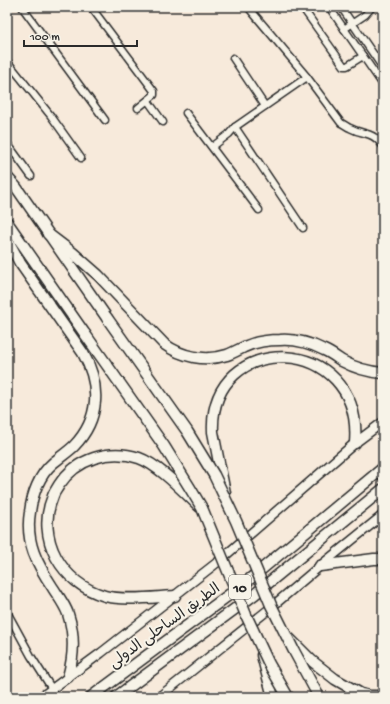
<svg xmlns="http://www.w3.org/2000/svg" width="390" height="704" font-family="'Gochi Hand','Playpen Sans Arabic',sans-serif">
  <rect width="100%" height="100%" fill="#f7eadb"/>
  <filter id="ink" filterUnits="userSpaceOnUse"><feTurbulence type="fractalNoise" baseFrequency=".025" numOctaves="2"/><feDisplacementMap in="SourceGraphic" scale="8" xChannelSelector="R" yChannelSelector="G"/><feConvolveMatrix kernelMatrix="1 2 1 2 8 2 1 2 1" color-interpolation-filters="sRGB"/></filter>
  <g filter="url(#ink)">
    <g fill="none" stroke-linecap="round" stroke-linejoin="round">
      <defs>
        <g id="minor">
          <polyline points="22,7 105,120"/>
          <polyline points="91,7 154,91 154,95 138,108"/>
          <path d="M248,7L307,77L341,123C344,124 347,127 350,128C365,136 371,130 383,146"/>
          <polyline points="302,7 344,66 347,66 363,56"/>
          <polyline points="329,7 383,85"/>
          <polyline points="341,7 383,68"/>
          <polyline points="344,29 365,15 372,7"/>
          <polyline points="233,58 265,106"/>
          <polyline points="7,61 51,116 81,158"/>
          <polyline points="148,101 163,122"/>
          <polyline points="186,113 259,210"/>
          <polyline points="235,127 303,228"/>
          <polyline points="7,143 31,176"/>
          <polyline points="212,147 229,134 235,127 307,77"/>
          <polyline points="7,612 31,656 52,689"/>
        </g>
        <g id="tertiary">
          <polyline points="41,697 101,653 219,561 355,443 383,422"/>
          <polyline points="159,697 268,610 320,566 383,515"/>
        </g>
        <g id="primary">
          <polyline points="7,177 16,187 107,318"/>
          <polyline points="7,222 85,334"/>
          <path d="M48,234L73,253L98,275L164,344C182,357 205,362 227,355C233,353 238,350 244,347C255,342 268,340 280,340C295,339 310,343 324,350C331,353 336,357 342,361C355,368 369,372 383,373"/>
          <path d="M7,239L20,263L83,353C101,385 100,419 74,446C68,452 60,457 53,463C39,475 32,495 30,512C25,542 37,564 53,588C58,596 65,605 68,614C75,635 74,656 68,677"/>
          <path d="M225,493L213,432C208,329 364,332 355,443"/>
          <polyline points="320,566 374,559 383,559"/>
          <path d="M175,596C155,597 124,601 105,596C62,584 35,538 53,496C54,492 57,489 59,485C76,459 109,448 139,458C159,465 184,492 200,507"/>
          <polyline points="289,638 312,661 335,679 361,694 370,696 383,696"/>
          <polyline points="262,655 273,697"/>
        </g>
        <g id="trunk">
          <polyline points="91,697 245,583 383,468"/>
          <polyline points="116,697 255,594 383,489"/>
        </g>
      </defs>
      <!-- minor casing -->
      <use href="#minor" stroke="#2b2b2b" stroke-width="9"/>
      <!-- tertiary casing -->
      <use href="#tertiary" stroke="#2b2b2b" stroke-width="11"/>
      <!-- primary casing -->
      <use href="#primary" stroke="#2b2b2b" stroke-width="13"/>
      <!-- trunk casing -->
      <use href="#trunk" stroke="#2b2b2b" stroke-width="13"/>
      <!-- minor -->
      <use href="#minor" stroke="#f7f3e8" stroke-width="6"/>
      <!-- tertiary -->
      <use href="#tertiary" stroke="#f7f3e8" stroke-width="8"/>
      <!-- primary -->
      <use href="#primary" stroke="#f7f3e8" stroke-width="10"/>
      <!-- trunk -->
      <use href="#trunk" stroke="#f7f3e8" stroke-width="10"/>
      <defs>
        <g id="primary-bridge">
          <polyline points="107,318 187,431 214,475 236,521 271,605 294,651 319,697"/>
          <polyline points="85,334 164,446 190,488 202,508 246,615 269,664 288,697"/>
        </g>
      </defs>
      <!-- primary-bridge casing -->
      <use href="#primary-bridge" stroke="#2b2b2b" stroke-width="13" stroke-linecap="butt"/>
      <!-- primary-bridge -->
      <use href="#primary-bridge" stroke="#f7f3e8" stroke-width="10"/>
    </g>
  </g>
  <g text-anchor="middle" stroke-width="4" stroke-linejoin="round" paint-order="stroke">
    <!-- shield labels -->
    <rect fill="#f7f3e8" stroke="#686764" stroke-width="1" x="229" y="575" width="22" height="24" rx="3"/>
    <g font-size="14" font-weight="bold" fill="#2b2b2b">
      <text x="240" y="592">10</text>
    </g>
    <!-- street labels -->
    <g font-size="15" fill="#2b2b2b" stroke="#f7f3e8">
      <text transform="translate(164 625) rotate(-36)" y="5">الطريق الساحلى الدولى</text>
    </g>
  </g>
  <!-- margin -->
  <rect width="390" height="704" fill="none" stroke="#f7f3e8" stroke-width="24"/>
  <rect x="12" y="12" width="366" height="680" fill="none" stroke="#2b2b2b" stroke-width="1.5" filter="url(#ink)"/>
  <!-- scale -->
  <path d="M24 40v6h113v-6" fill="none" stroke="#2b2b2b" stroke-width="2"/>
  <text x="30" y="40" font-size="12" fill="#2b2b2b" stroke="#f7f3e8" stroke-width="3" paint-order="stroke">100 m</text>
</svg>
